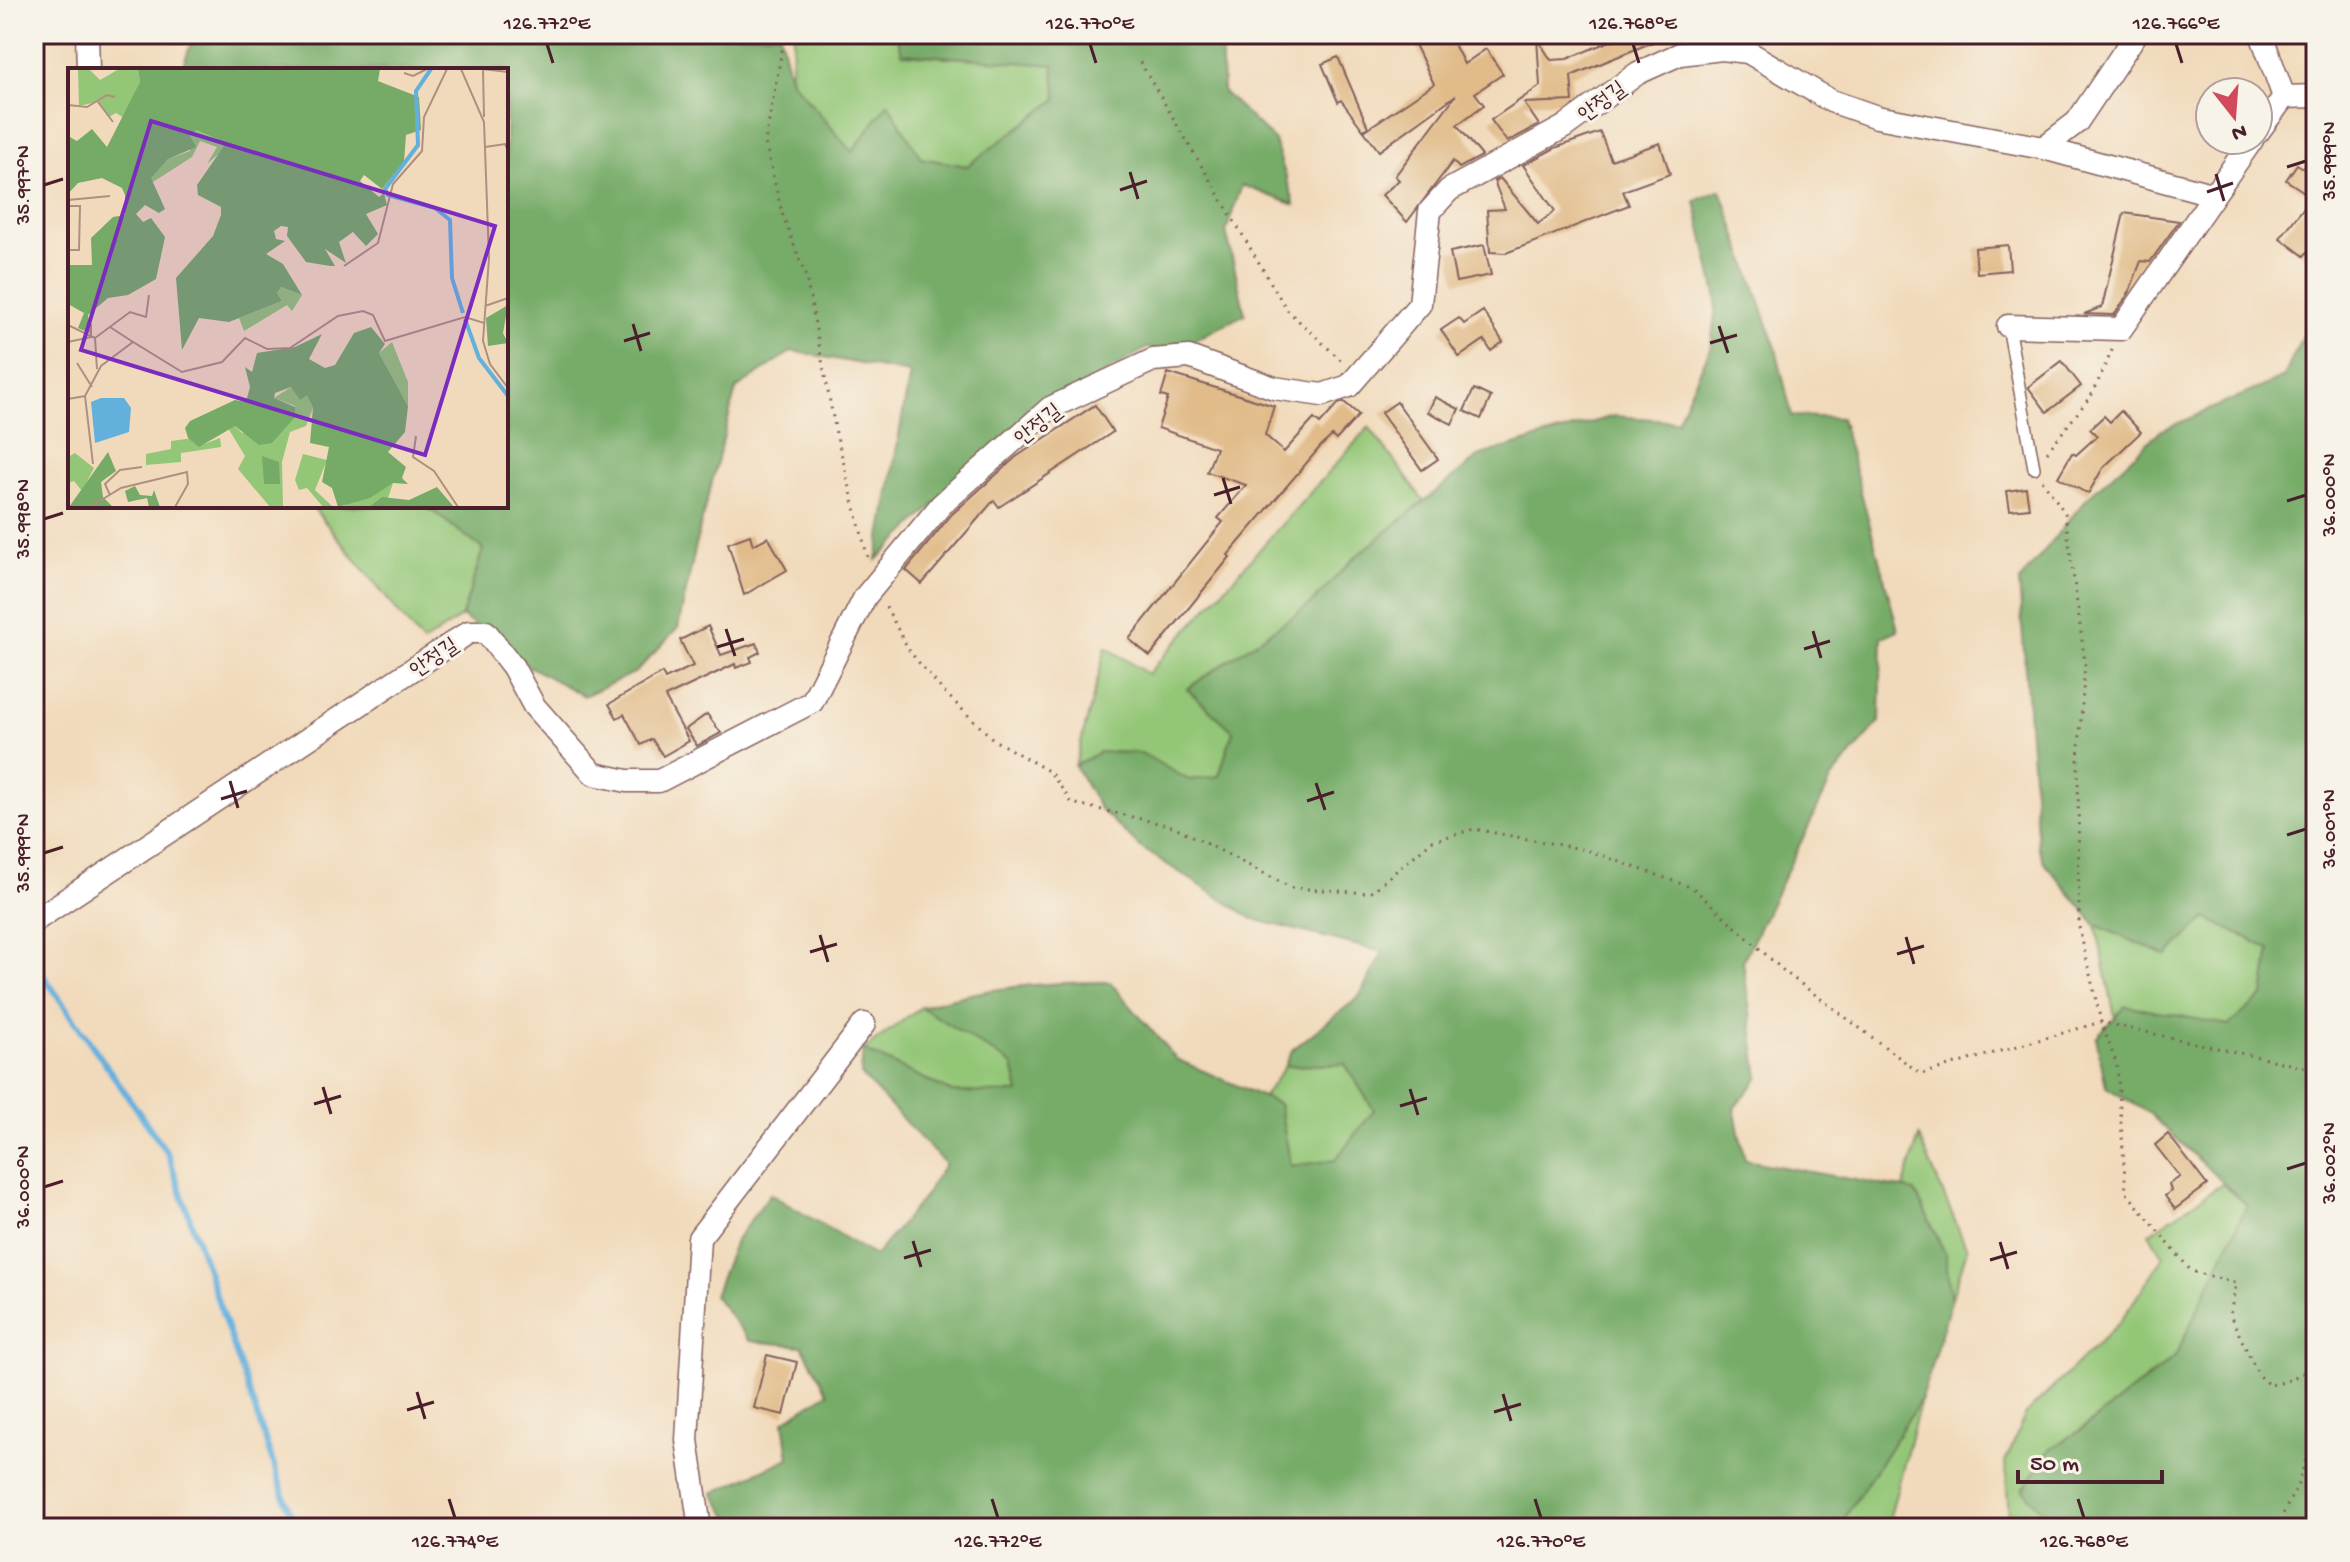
<svg xmlns="http://www.w3.org/2000/svg" width="2350" height="1562" font-family="'Gochi Hand','Poor Story',sans-serif">
  <rect width="100%" height="100%" fill="#f7f3e8"/>
  <filter id="ink" filterUnits="userSpaceOnUse"><feTurbulence type="fractalNoise" baseFrequency=".0125" numOctaves="2"/><feDisplacementMap in="SourceGraphic" scale="16" xChannelSelector="R" yChannelSelector="G"/><feConvolveMatrix kernelMatrix="1 2 1 2 8 2 1 2 1" color-interpolation-filters="sRGB"/></filter>
  <filter id="wash" filterUnits="userSpaceOnUse"><feTurbulence type="fractalNoise" baseFrequency=".006" numOctaves="4" result="noise"/><feDisplacementMap in="SourceGraphic" scale="32" xChannelSelector="R" yChannelSelector="G"/><feGaussianBlur stdDeviation="1.8" result="paint"/><feColorMatrix in="noise" values="0 0 0 0 0 0 0 0 0 0 0 0 0 0 0 0 0 1.4 0 .05"/><feComposite in="paint" operator="in"/></filter>
  <g filter="url(#wash)">
    <rect width="100%" height="100%" fill="#f1dabb"/>
    <!-- green -->
    <g fill="#93c676" stroke="#6e7250" stroke-width="2">
      <polygon points="794,34 897,34 903,54 1053,64 1057,99 967,166 852,153 790,79"/>
      <polygon points="1369,427 1424,501 1353,559 1311,604 1188,688 1233,731 1219,776 1189,781 1140,753 1099,752 1075,766 1106,647 1148,674"/>
      <polygon points="312,506 426,506 483,549 462,616 423,643"/>
      <polygon points="2206,918 2270,949 2263,996 2229,1026 2126,1006 2115,1017 2096,925 2167,956"/>
      <polygon points="921,1007 1014,1065 1019,1094 952,1092 863,1050"/>
      <polygon points="1345,1064 1374,1110 1335,1160 1291,1166 1279,1104 1263,1098 1285,1066"/>
      <polygon points="1919,1137 1967,1249 1951,1301 1945,1253 1903,1189"/>
      <polygon points="2222,1184 2247,1205 2175,1357 2079,1431 2051,1448 2023,1489 2059,1528 2010,1528 2005,1463 2025,1415 2120,1322 2164,1256 2149,1233"/>
      <polygon points="1921,1399 1888,1524 1896,1528 1838,1528"/>
    </g>
    <!-- forest -->
    <g fill="#76ab67" stroke="#606549" stroke-width="2">
      <polygon points="195,34 780,34 790,79 852,152 888,103 921,158 967,166 1057,99 1053,65 902,53 897,34 1221,34 1223,92 1274,140 1295,205 1242,185 1226,231 1245,314 1173,351 1147,348 1018,424 877,560 910,373 792,351 736,389 699,531 678,628 636,672 584,696 530,667 462,616 483,549 426,506 506,506 506,70 181,70"/>
      <path d="M1721,190L1776,348L1792,416L1841,418L1898,630L1882,637L1880,721L1832,778L1743,961L1759,1078L1734,1108L1745,1160L1915,1191L1945,1253L1951,1301L1921,1399L1838,1528H796L781,1523L777,1528H736L713,1493L789,1458L784,1421L828,1393L802,1346L750,1341L714,1295L735,1241L770,1194L875,1256L924,1197L945,1164L861,1075L863,1050L952,1092L1019,1093L1013,1065L921,1007C982,987 1046,982 1110,982L1176,1059L1279,1104L1291,1166L1335,1160L1374,1110L1345,1064L1285,1066L1292,1050L1359,997L1383,952L1253,919L1140,847L1100,809L1075,766L1099,752L1141,753L1189,780L1219,776L1233,731L1187,689L1311,604L1353,559L1481,455L1614,416L1677,421L1711,347L1717,299L1695,201Z"/>
      <polygon points="2316,305 2316,1528 2059,1528 2023,1490 2051,1448 2080,1431 2175,1357 2247,1205 2150,1114 2106,1087 2096,1037 2126,1006 2229,1025 2263,996 2270,949 2206,918 2167,956 2096,925 2045,863 2038,847 2019,582 2087,498 2160,431 2284,377"/>
    </g>
    <g fill="none" stroke-linecap="round" stroke-linejoin="round">
      <!-- stream -->
      <polyline stroke="#63b0dd" stroke-width="6" points="34,962 168,1154 292,1519 305,1528"/>
    </g>
    <g id="blocks">
      <!-- building -->
      <g fill="#e1bb89">
        <polygon points="1410,34 1449,34 1464,64 1486,49 1503,74 1475,93 1484,105 1457,125 1482,156 1459,168 1453,161 1407,222 1382,195 1399,180 1395,176 1456,95 1379,151 1364,131 1434,84"/>
        <polygon points="1627,34 1672,34 1571,76 1573,101 1524,103 1539,125 1507,142 1491,120 1540,86 1537,38 1551,60 1567,59"/>
        <polygon points="1338,57 1368,127 1363,130 1341,100 1338,102 1322,64"/>
        <polygon points="1600,132 1611,160 1660,143 1670,174 1623,191 1629,205 1506,253 1490,252 1487,210 1505,209 1494,181 1500,178 1538,224 1555,211 1523,165 1555,148"/>
        <polygon points="2297,164 2316,176 2316,240 2304,256 2280,238 2312,197 2286,180"/>
        <polygon points="2124,213 2179,221 2150,262 2141,261 2129,293 2114,315 2084,314 2102,307"/>
        <polygon points="1484,245 1491,275 1456,282 1450,252"/>
        <polygon points="2008,245 2010,270 1977,273 1975,248"/>
        <polygon points="1483,311 1503,342 1491,351 1484,340 1459,357 1441,330 1459,318 1464,324"/>
        <polygon points="2062,361 2081,386 2047,412 2028,387"/>
        <polygon points="1168,373 1274,406 1265,435 1284,452 1314,419 1320,424 1338,404 1344,402 1359,415 1336,440 1332,436 1321,446 1228,555 1230,557 1150,656 1129,639 1223,522 1218,518 1246,485 1207,472 1216,448 1158,428 1168,398 1161,396"/>
        <polygon points="1474,389 1491,397 1481,419 1464,411"/>
        <polygon points="1435,397 1459,409 1452,424 1428,412"/>
        <polygon points="1397,402 1438,459 1422,470 1381,413"/>
        <polygon points="1095,405 1113,432 999,507 994,500 922,584 906,570 951,515 1016,457"/>
        <polygon points="2121,411 2141,432 2103,468 2088,494 2058,477 2072,453 2076,455 2097,436 2090,429 2104,416 2110,422"/>
        <polygon points="2026,488 2029,508 2010,510 2007,491"/>
        <polygon points="750,535 753,545 768,537 787,570 744,595 728,543"/>
        <polygon points="708,626 721,655 756,643 760,652 750,657 752,662 736,668 735,664 665,697 689,741 663,756 652,739 641,745 624,714 617,718 609,704 662,673 665,679 693,666 680,640"/>
        <polygon points="707,714 721,733 697,746 686,729"/>
        <polygon points="2168,1134 2207,1185 2175,1209 2165,1196 2171,1191 2169,1184 2180,1177 2155,1145"/>
        <polygon points="767,1355 797,1362 784,1415 754,1408"/>
      </g>
    </g>
  </g>
  <g filter="url(#ink)">
    <use href="#blocks" fill-opacity="0" stroke="#84605d" stroke-width="2"/>
    <g fill="none" stroke-linecap="round" stroke-linejoin="round">
      <defs>
        <polyline id="service" points="2008,326 2034,468"/>
        <g id="minor">
          <polyline points="87,34 88,70"/>
          <polyline points="2261,34 2284,97 2316,96"/>
          <polyline points="2258,132 2284,97"/>
          <polyline points="2043,148 2211,194"/>
          <polyline points="2008,326 2121,329 2252,140"/>
          <polyline points="34,921 469,632 486,632 513,667 534,706 594,774 627,781 659,781 812,702 865,597 941,505 1050,408 1153,360 1189,357 1274,388 1322,395 1349,386 1420,304 1430,211 1449,190 1564,127 1638,73 1680,54 1722,49 1748,52 1831,101 1877,117 2043,148 2077,122 2136,34"/>
          <polyline points="700,1528 687,1440 699,1238 864,1024"/>
        </g>
      </defs>
      <!-- service casing -->
      <use href="#service" stroke="#84605d" stroke-width="14"/>
      <!-- minor casing -->
      <use href="#minor" stroke="#84605d" stroke-width="25"/>
      <!-- path -->
      <g stroke="#84605d" stroke-width="3" stroke-dasharray="2 6" stroke-linecap="butt">
        <polyline points="785,34 765,142 782,213 806,277 836,433 868,559"/>
        <polyline points="1140,62 1287,310 1344,363"/>
        <polyline points="2047,452 2093,393 2113,348"/>
        <polyline points="2042,480 2065,513 2085,663 2078,761 2079,927 2101,1022 2117,1065 2126,1192 2191,1271 2236,1283 2230,1315 2259,1376 2269,1385 2285,1382 2316,1366"/>
        <polyline points="886,607 910,652 943,691 994,740 1050,772 1072,803 1175,827 1292,888 1370,893 1432,841 1474,829 1587,850 1693,888 1785,972 1921,1074 2101,1022 2316,1070"/>
        <polyline points="2276,1528 2298,1484 2316,1429"/>
      </g>
      <!-- service -->
      <use href="#service" stroke="#fff" stroke-width="11"/>
      <!-- minor -->
      <use href="#minor" stroke="#fff" stroke-width="22"/>
    </g>
  </g>
  <!-- ticks -->
  <path fill="none" stroke="#4a1f2b" stroke-width="3" d="M547,44L553,63M1090,44L1096,63M1633,44L1639,63M2176,44L2182,63M2287,167L2306,161M1130,172L1138,199M2216,174L2224,201M44,185L63,179M1120,190L1147,181M2207,192L2233,183M633,324L641,351M1719,326L1728,353M624,341L650,333M1710,343L1737,335M1223,478L1231,504M1214,495L1240,487M2287,501L2306,495M44,519L63,513M726,629L735,656M1813,631L1821,658M717,647L744,639M1804,649L1830,641M230,781L238,808M1316,783L1325,810M221,799L247,791M1307,801L1334,792M2287,835L2306,829M44,853L63,847M820,935L828,962M1906,937L1914,964M810,952L837,944M1897,954L1924,946M323,1087L331,1114M1410,1089L1418,1115M314,1104L341,1096M1400,1106L1427,1098M2287,1169L2306,1163M44,1187L63,1181M913,1241L921,1267M2000,1242L2008,1269M904,1258L931,1250M1990,1260L2017,1252M417,1392L425,1419M1503,1394L1511,1421M407,1410L434,1402M1494,1412L1521,1404M449,1499L455,1518M992,1499L998,1518M1535,1499L1541,1518M2078,1499L2084,1518"/>
  <g text-anchor="middle" stroke-width="6" stroke-linejoin="round" paint-order="stroke">
    <!-- street labels -->
    <g font-size="22" fill="#4a1f2b" stroke="#f7f3e8">
      <text transform="translate(1601 100) rotate(-36)" y="8">안정길</text>
      <text transform="translate(1037 423) rotate(-38)" y="8">안정길</text>
      <text transform="translate(433 656) rotate(-34)" y="8">안정길</text>
    </g>
  </g>
  <!-- overview -->
  <g transform="translate(68 68)">
    <rect width="440" height="440" fill="#f1dabb"/>
    <path d="M10,1H21L32,12L51,1H70L72,14L56,50L48,45L41,49L29,34L11,38ZM129,61L148,66L158,75L156,81L139,96L149,79L132,73L124,89L85,114L82,110L100,91L122,83V68ZM213,219L234,227L224,243L219,237L176,263L171,250L214,233L209,225ZM324,274L340,314V338L311,285ZM223,319L239,326L245,340L238,358L222,364L214,394L215,439H202L170,401L177,388L160,360L167,358L174,365L227,349V338L206,330ZM126,370L131,378L152,370L153,379L113,385V394L78,397V386L103,381V373ZM7,385L26,400L14,423L6,413L0,415V389ZM235,386L259,392L247,422L265,439H255L239,420L231,422L227,412ZM325,415L320,430L301,439H273Z" fill="#93c676"/>
    <path d="M70,1H312L310,13L351,29L353,62L338,67L336,94L314,121L296,107L292,113L311,129L316,125L319,137L298,146L310,166L298,178L285,164L271,174L278,195L257,181L267,198H262L238,194L219,168L220,159L213,158L206,163L208,171L217,173L198,186L215,196L234,227L213,219L209,225L214,233L161,254L131,250L114,282L108,210L145,168L153,147V139L130,127L129,117L158,75L129,62L122,68L128,79L100,91L83,110L97,141L91,145L77,137L68,146L75,154L83,150L97,169L88,211L60,227L40,230L20,247L22,265L10,260L16,245L0,236V197H24L23,170L45,149L57,147V127L54,120L34,110L10,115L0,126V68L9,73L24,61L39,79L72,14ZM440,237L435,265L440,275L420,278L418,250ZM303,259L317,276L311,285L340,338L337,364L320,384L338,399L334,410L340,416L325,415L302,430L270,439L264,420L254,414L261,379L242,375L245,340L239,327L232,332L223,319L207,325L206,330L227,339V349L204,375L191,377L167,358L131,379L120,370L117,360L122,353L167,332L178,334L182,319L177,299L184,304L189,285L227,279L254,266L241,291L257,300L267,297L286,265ZM40,384L48,403L33,414L35,429L45,439H1ZM194,388L211,394L212,416H196ZM67,418L72,427L84,428L86,422L92,439H81L79,430L60,434L57,423ZM369,419L386,439H301L314,429L341,432Z" fill="#76ab67"/>
    <path d="M33,330H56L63,340L61,364L27,375L23,334Z" fill="#63b0dd"/>
    <path fill="none" stroke="#63b0dd" stroke-width="4" d="M363,1L348,23L350,77L317,121L320,127L367,140L382,152L384,210L395,245M397,251L411,290L440,328"/>
    <path fill="none" stroke="#ae8f81" stroke-width="2" d="M393,1L416,54L421,190L415,273L422,296L440,320M414,1L440,4M415,1L416,49M336,5L345,8L359,1M30,34L45,54M0,37L19,39L39,27L47,29M417,79L437,76L440,83M0,132L42,128M0,138H12L11,182H0M276,198L310,175L325,116L354,83L356,49L379,1M417,238L440,230M0,257L27,270L29,301M42,259L65,274M27,270L62,244L78,249L81,227M0,274L23,269V256M9,295L24,319M17,328L25,396M0,331L17,328L33,298L65,274L114,304L154,294L177,270L199,281L222,280L270,248L295,243L305,247L317,273L397,249L416,255M348,368L345,389L366,403L390,439M42,427L37,416L52,402L74,399M22,439L53,420L119,404L120,416L107,439"/>
    <path fill="#7b2cbf" fill-opacity="0.15" stroke="#7b2cbf" stroke-width="4" d="M83,53L427,158L357,387L13,282Z"/>
    <rect width="440" height="440" fill="none" stroke="#4a1f2b" stroke-width="4"/>
  </g>
  <!-- margin -->
  <rect width="2350" height="1562" fill="none" stroke="#f7f3e8" stroke-width="88"/>
  <!-- north arrow -->
  <g transform="translate(2234 116) rotate(163)"><circle r="38" fill="#f7f3e8" stroke="#b29e9c" stroke-width="2"/>
  <path d="M0-6L14 30L0 20L-14 30Z" fill="#d1495b"/>
  <text y="-12" font-size="22" font-weight="bold" text-anchor="middle" fill="#4a1f2b">N</text>
  </g>
  <!-- scale -->
  <path d="M2018 1470v12h144v-12" fill="none" stroke="#4a1f2b" stroke-width="4"/>
  <text x="2030" y="1470" font-size="24" fill="#4a1f2b" stroke="#f7f3e8" stroke-width="6" paint-order="stroke">50 m</text>
  <rect x="44" y="44" width="2262" height="1474" fill="none" stroke="#4a1f2b" stroke-width="3"/>
  <g font-size="20" text-anchor="middle" fill="#4a1f2b">
    <text x="547" y="29">126.772°E</text>
    <text x="1090" y="29">126.770°E</text>
    <text x="1633" y="29">126.768°E</text>
    <text x="2176" y="29">126.766°E</text>
    <text transform="translate(2328 161) rotate(-90)" y="7">35.999°N</text>
    <text transform="translate(22 185) rotate(-90)" y="7">35.997°N</text>
    <text transform="translate(2328 495) rotate(-90)" y="7">36.000°N</text>
    <text transform="translate(22 519) rotate(-90)" y="7">35.998°N</text>
    <text transform="translate(2328 829) rotate(-90)" y="7">36.001°N</text>
    <text transform="translate(22 853) rotate(-90)" y="7">35.999°N</text>
    <text transform="translate(2328 1163) rotate(-90)" y="7">36.002°N</text>
    <text transform="translate(22 1187) rotate(-90)" y="7">36.000°N</text>
    <text x="455" y="1547">126.774°E</text>
    <text x="998" y="1547">126.772°E</text>
    <text x="1541" y="1547">126.770°E</text>
    <text x="2084" y="1547">126.768°E</text>
  </g>
</svg>
